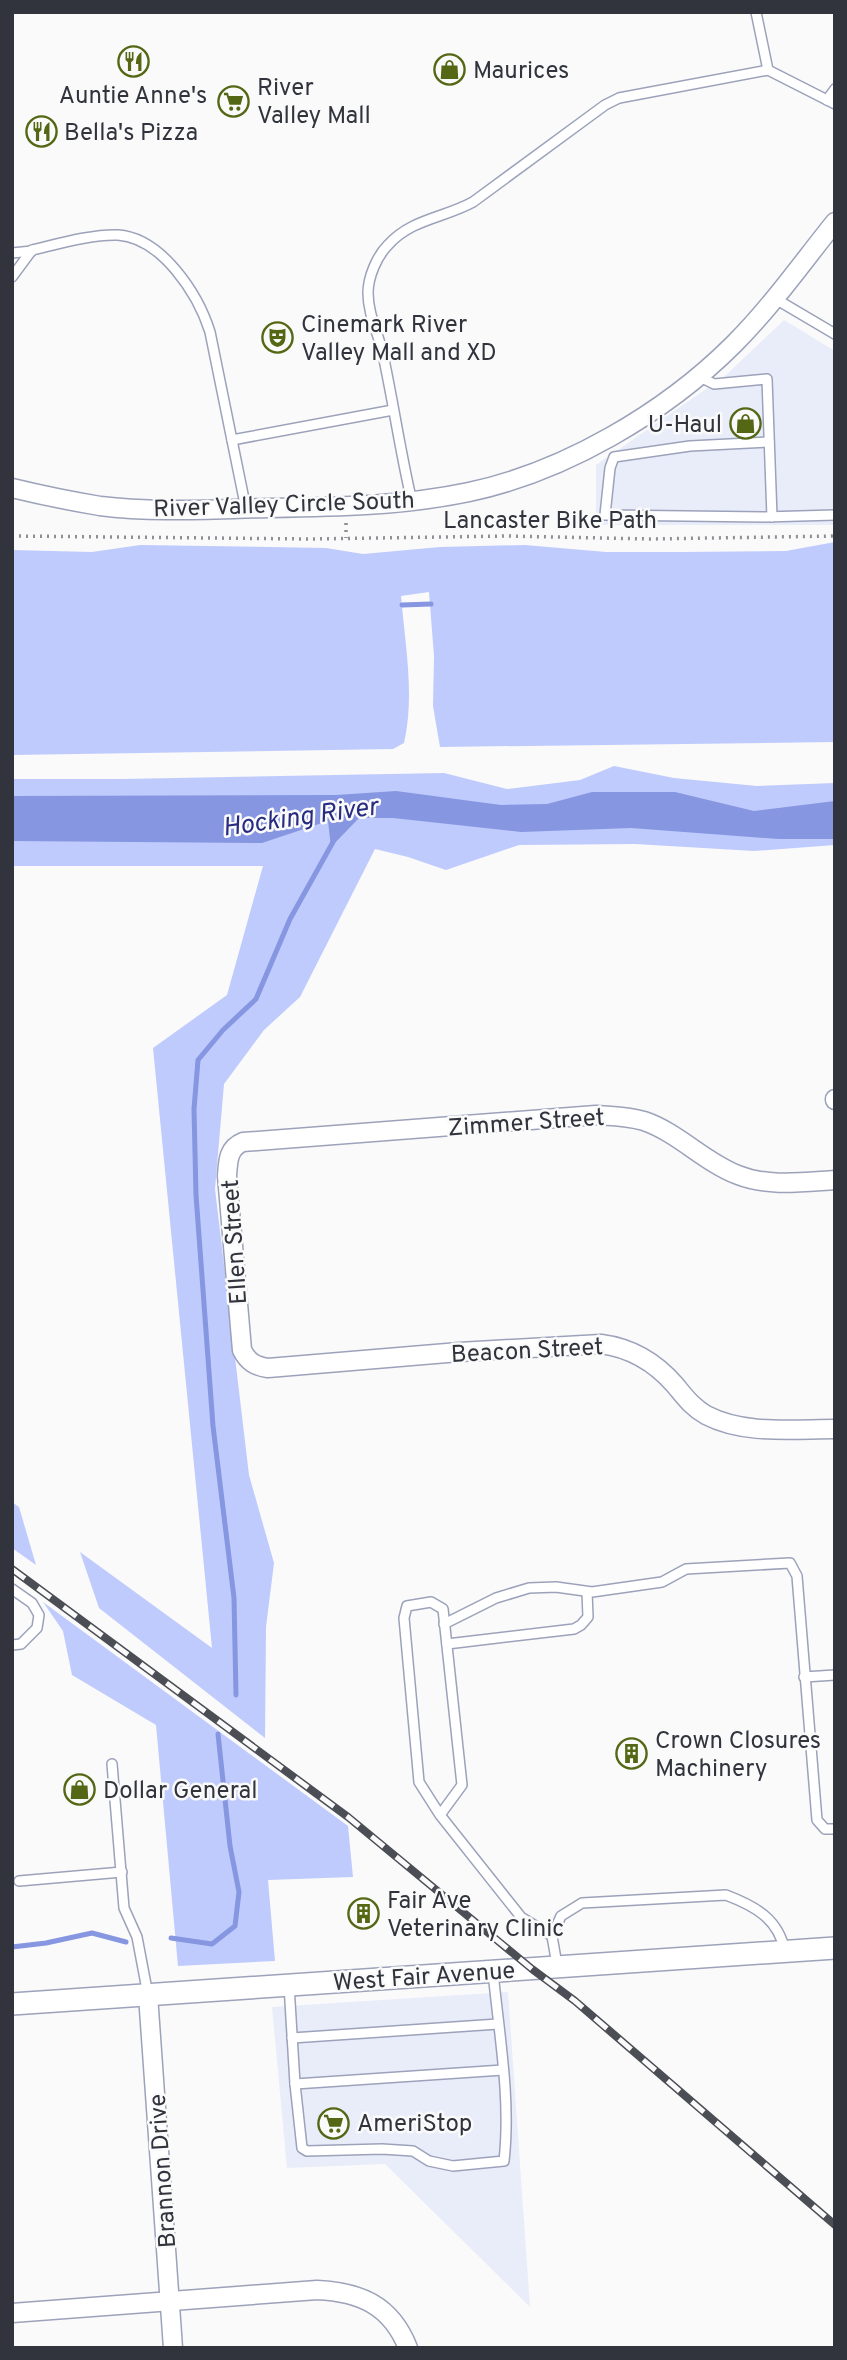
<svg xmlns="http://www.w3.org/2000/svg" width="847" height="2360" font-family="Overpass,sans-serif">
  <rect width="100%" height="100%" fill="#fafafa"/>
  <!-- built -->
  <g fill="#e9edfa">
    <polygon points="784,320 835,351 835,525 596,525 596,465 725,376"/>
    <polygon points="508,1992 530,2307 385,2164 287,2168 272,2007"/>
  </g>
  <!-- green -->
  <g fill="#bfcbfc">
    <path d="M835,542V742L440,747L433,706L434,656L429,592L401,596C405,643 415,696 404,743L393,749L12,755V550L92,552L140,545L326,548L363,554L440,547L525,545L606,552H682L786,551Z"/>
    <polygon points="614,766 674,778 757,786 835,783 835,845 754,851 635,844 519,845 446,870 408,857 375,849 300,997 264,1030 224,1084 215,1189 249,1475 274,1563 266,1627 265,1738 99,1608 80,1552 212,1648 153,1048 227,995 263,866 12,866 12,779 122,779 444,773 507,789 580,780"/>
    <polygon points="12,1502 19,1507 36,1565 12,1548"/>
    <polygon points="43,1602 348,1826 353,1877 268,1880 275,1961 178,1966 156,1725 72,1675 63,1631"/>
  </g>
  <!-- water -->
  <polygon fill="#8696e1" points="396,791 501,805 547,804 592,792 675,792 754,811 835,801 835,839 779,839 631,828 521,832 393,818 359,818 331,847 328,821 262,843 12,841 12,796 336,795"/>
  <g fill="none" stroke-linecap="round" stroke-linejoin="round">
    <!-- stream -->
    <g stroke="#8696e1" stroke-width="5">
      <polyline points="402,605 431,604"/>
      <polyline points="236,1695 234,1598 213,1426 196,1195 194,1109 198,1060 223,1030 256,999 290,919 333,842"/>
      <polyline points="171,1938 212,1944 235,1926 239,1892 230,1846 218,1734"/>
      <polyline points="12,1947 46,1943 92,1933 126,1942"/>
    </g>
    <defs>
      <g id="service">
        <polyline points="756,12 768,70 835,104"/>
        <polyline points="827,100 835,89"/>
        <polyline points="12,253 32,251"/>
        <path d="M12,277L32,250C58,244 92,234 118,235C162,238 198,294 210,332L246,509"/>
        <polyline points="774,298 835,334"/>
        <polyline points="698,376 714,384 767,379 772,517"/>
        <polyline points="232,440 393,410"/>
        <polyline points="769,442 690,446 614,457 610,468 605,515 764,517 835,515"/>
        <path d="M412,502C400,451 393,400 382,350C377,331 368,313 368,293C368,277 377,256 388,245C411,219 444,218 473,202L605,105L619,98L768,70"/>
        <polyline points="12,1589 32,1603 39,1615 37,1628 21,1644 12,1645"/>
        <polyline points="444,1624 496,1598 529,1588 556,1587 592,1592 662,1582 686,1569 790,1563 797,1576 817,1820 825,1829 835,1829"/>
        <polyline points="447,1644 574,1629 581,1625 588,1617 587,1592"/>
        <polyline points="804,1677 835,1675"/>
        <polyline points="112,1764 124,1908 137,1937 148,1995"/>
        <polyline points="440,1815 462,1785 443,1609 431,1602 407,1606 404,1618 419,1782 440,1815 521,1917 552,1936"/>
        <polyline points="19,1881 122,1872"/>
        <path d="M557,1965L552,1936L561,1916L582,1903L726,1895C755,1906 779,1919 785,1952"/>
        <path d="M289,1985L295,2084L302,2148L307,2151L382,2149L413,2151L429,2161L453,2166L504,2161C511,2099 499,2034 493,1972"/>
        <polyline points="292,2038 498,2024"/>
        <polyline points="295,2084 503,2070"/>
      </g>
      <g id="minor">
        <path d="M12,488C41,495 70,501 100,506C156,513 213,509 269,508C336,507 403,506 469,492C564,472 665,413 734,344C771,307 802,263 835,222"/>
        <polyline points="835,1099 835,1100"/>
        <path d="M835,1180C803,1182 768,1187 738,1175C704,1162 679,1133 644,1121C628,1116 612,1116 596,1115L243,1142C228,1148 228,1161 227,1176L242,1350C248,1362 255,1366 268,1368L459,1352L601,1344C632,1348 655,1362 675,1385C685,1397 692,1407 706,1415C744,1435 793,1429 835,1429"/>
        <polyline points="148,1995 173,2348"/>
        <path d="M12,2313L317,2290C360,2292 391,2305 408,2348"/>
      </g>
      <polyline id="tertiary" points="12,2004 835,1948"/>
    </defs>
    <!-- service casing -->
    <use href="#service" stroke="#9ca2ba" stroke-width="12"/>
    <!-- minor casing -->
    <use href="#minor" stroke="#9ca2ba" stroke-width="21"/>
    <!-- tertiary casing -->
    <use href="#tertiary" stroke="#9ca2ba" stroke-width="24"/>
    <!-- path -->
    <g stroke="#8e8f94" stroke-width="3.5" stroke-dasharray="2 5" stroke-linecap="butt">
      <polyline points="346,523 346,538"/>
      <polyline points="12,536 310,539 507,536 650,539 835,536"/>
    </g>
    <!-- service -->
    <use href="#service" stroke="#fff" stroke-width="9"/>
    <!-- minor -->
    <use href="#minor" stroke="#fff" stroke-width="18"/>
    <!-- tertiary -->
    <use href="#tertiary" stroke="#fff" stroke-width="21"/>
    <defs>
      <polyline id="rail" points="12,1569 348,1817 532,1969 575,2001 835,2225"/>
    </defs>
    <!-- rail casing -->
    <use href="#rail" stroke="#4c4e56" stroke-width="8"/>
    <!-- rail -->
    <use href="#rail" stroke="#fafafa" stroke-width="5" stroke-dasharray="16" stroke-linecap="butt"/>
  </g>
  <!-- icons -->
  <defs>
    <symbol id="restaurant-ring" viewBox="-11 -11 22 22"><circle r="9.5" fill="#fafafa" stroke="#546714" stroke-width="1.5"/><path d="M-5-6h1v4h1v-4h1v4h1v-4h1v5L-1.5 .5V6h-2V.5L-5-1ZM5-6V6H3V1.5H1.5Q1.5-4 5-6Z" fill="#546714"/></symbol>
    <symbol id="shop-ring" viewBox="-11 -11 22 22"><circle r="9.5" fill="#fafafa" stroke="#546714" stroke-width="1.5"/><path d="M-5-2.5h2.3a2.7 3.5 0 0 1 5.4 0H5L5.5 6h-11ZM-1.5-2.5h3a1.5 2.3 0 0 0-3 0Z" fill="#546714"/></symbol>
    <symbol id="supermarket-ring" viewBox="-11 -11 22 22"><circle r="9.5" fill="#fafafa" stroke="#546714" stroke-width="1.5"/><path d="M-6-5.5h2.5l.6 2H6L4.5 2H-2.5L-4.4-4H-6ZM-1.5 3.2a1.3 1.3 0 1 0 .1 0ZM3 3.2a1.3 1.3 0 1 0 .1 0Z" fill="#546714"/></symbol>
    <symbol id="theatre-ring" viewBox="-11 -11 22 22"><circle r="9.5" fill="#fafafa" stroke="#546714" stroke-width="1.5"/><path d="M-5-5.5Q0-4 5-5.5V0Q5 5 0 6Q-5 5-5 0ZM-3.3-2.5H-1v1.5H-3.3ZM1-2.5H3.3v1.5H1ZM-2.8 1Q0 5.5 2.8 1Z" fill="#546714"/></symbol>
    <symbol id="building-ring" viewBox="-11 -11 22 22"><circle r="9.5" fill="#fafafa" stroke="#546714" stroke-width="1.5"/><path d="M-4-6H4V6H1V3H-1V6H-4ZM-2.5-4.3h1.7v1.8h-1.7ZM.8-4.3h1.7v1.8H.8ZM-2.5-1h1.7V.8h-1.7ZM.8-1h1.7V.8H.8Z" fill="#546714"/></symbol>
  </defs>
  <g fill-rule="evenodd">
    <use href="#restaurant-ring" x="116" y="44" width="35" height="35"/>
    <use href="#shop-ring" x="432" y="52" width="35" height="35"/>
    <use href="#supermarket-ring" x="216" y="84" width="35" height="35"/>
    <use href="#restaurant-ring" x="24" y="114" width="35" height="35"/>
    <use href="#theatre-ring" x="260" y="320" width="35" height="35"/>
    <use href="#shop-ring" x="728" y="406" width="35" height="35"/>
    <use href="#building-ring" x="614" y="1736" width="35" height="35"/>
    <use href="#shop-ring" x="62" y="1772" width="35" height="35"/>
    <use href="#building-ring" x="346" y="1896" width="35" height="35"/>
    <use href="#supermarket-ring" x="316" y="2106" width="35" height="35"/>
  </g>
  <g text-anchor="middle" stroke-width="5" stroke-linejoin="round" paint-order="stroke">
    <!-- poi labels -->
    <g font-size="24" fill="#31333d" stroke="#fafafa" text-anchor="start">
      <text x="473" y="78">Maurices</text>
      <text x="257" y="95">River<tspan x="257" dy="28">Valley Mall</tspan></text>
      <text x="133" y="103" text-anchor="middle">Auntie Anne's</text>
      <text x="64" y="140">Bella's Pizza</text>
      <text x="301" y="332">Cinemark River<tspan x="301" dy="28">Valley Mall and XD</tspan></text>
      <text x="722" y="432" text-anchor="end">U-Haul</text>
      <text x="655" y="1748">Crown Closures<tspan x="655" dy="28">Machinery</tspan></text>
      <text x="103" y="1798">Dollar General</text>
      <text x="387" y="1908">Fair Ave<tspan x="387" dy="28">Veterinary Clinic</tspan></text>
      <text x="357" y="2131">AmeriStop</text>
    </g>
    <!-- street labels -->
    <g font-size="24" fill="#31333d" stroke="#fafafa">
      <text transform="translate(284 504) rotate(-2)" y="8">River Valley Circle South</text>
      <text x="550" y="528">Lancaster Bike Path</text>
      <text transform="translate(526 1122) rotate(-4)" y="8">Zimmer Street</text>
      <text transform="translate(234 1242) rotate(-94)" y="8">Ellen Street</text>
      <text transform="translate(527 1350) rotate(-3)" y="8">Beacon Street</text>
      <text transform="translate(424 1976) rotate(-4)" y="8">West Fair Avenue</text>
      <text transform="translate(162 2171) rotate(-94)" y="8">Brannon Drive</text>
    </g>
    <!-- water labels -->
    <g font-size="26" font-style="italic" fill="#272c82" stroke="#fafafa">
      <text transform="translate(300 816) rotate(-8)" y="9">Hocking River</text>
    </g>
  </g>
  <!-- border -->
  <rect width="847" height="2360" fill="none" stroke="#31333d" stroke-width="28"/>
</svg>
